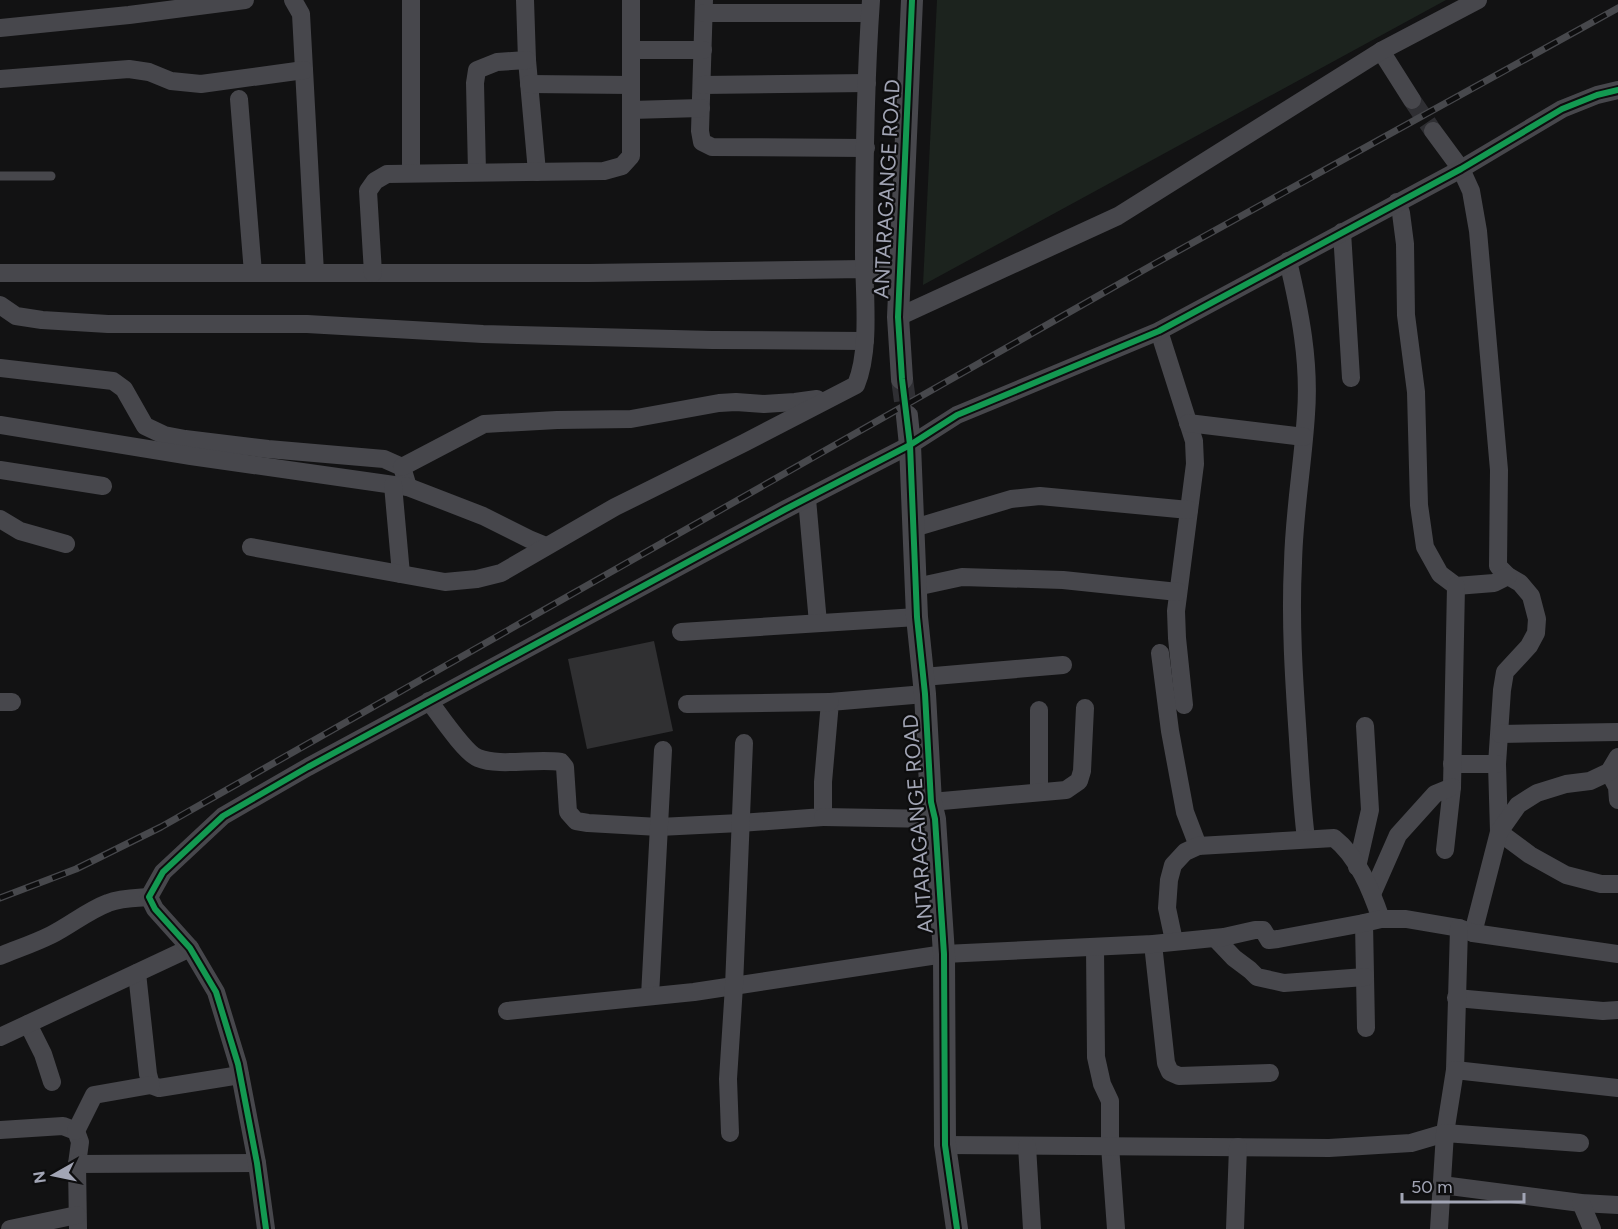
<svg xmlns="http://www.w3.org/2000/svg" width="1618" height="1229" font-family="Figtree,sans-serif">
  <rect width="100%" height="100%" fill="#121213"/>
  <!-- green -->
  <polygon fill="#1c231e" points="937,0 1446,0 923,285"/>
  <!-- building -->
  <polygon fill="#303032" points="654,641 673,731 587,749 568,659"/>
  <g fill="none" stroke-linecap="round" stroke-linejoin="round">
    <!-- minor-tunnel -->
    <polyline stroke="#2f2f33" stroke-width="18" stroke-dasharray="18 9" stroke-linecap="butt" points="1412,100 1433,131"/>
    <!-- tertiary-tunnel -->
    <polyline stroke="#2f2f33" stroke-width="22" stroke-dasharray="22 11" stroke-linecap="butt" points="902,379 907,416"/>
    <!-- service -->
    <polyline stroke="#47474c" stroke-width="9" points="0,176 51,176"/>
    <!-- minor -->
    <g stroke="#47474c" stroke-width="18">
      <polyline points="293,0 301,14 315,273"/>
      <polyline points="525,0 527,60 537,172"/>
      <polyline points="704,0 700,131 702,142 712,147 866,148"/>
      <polyline points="704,13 870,13"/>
      <polyline points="0,28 129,15 245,0"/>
      <polyline points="631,50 703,50"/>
      <polyline points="1381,51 1412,100"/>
      <polyline points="0,79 129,69 149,72 171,81 201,84 304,70"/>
      <polyline points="529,84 631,85"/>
      <polyline points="702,85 867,83"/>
      <polyline points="239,99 253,273"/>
      <polyline points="631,110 701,108"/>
      <polyline points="1433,131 1461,169 1471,191 1478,231 1499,470 1498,566 1508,576 1520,583 1531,596 1537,619 1536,633 1529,646 1505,672 1502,690 1497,764 1499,832 1530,855 1566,875 1601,884 1618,884"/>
      <polyline points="477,172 475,83 477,70 497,62 527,60"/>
      <polyline points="411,173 411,0"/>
      <polyline points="1397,202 1401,213 1405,244 1406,315 1416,392 1419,505 1425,547 1440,574 1456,586 1494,583 1508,576"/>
      <polyline points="1342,232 1351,378"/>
      <path d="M1288,261C1300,311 1310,362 1306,414C1303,463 1294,513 1293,563C1290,622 1294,680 1298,739C1300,772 1302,806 1306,839"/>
      <polyline points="0,273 589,273 864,269 900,275"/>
      <polyline points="373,273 368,191 375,181 387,174 604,171 622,166 631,156 631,0"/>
      <polyline points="0,305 16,316 42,320 108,324 307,324 483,334 712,340 865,341"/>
      <polyline points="898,317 1118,216 1381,51 1478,0"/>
      <polyline points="1159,331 1194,441 1195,464 1176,611 1177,638 1184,705"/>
      <polyline points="0,368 113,381 124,389 145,426 164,435 185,439 268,449 384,459 402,467 408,487"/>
      <polyline points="1188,423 1304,437"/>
      <polyline points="0,425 191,456 408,487 483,516 529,539 546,546"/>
      <polyline points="402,467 484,424 557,420 631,419 719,403 736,402 764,404 795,402 817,399"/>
      <polyline points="0,470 103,486"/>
      <polyline points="393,485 401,574"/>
      <polyline points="807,499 818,623"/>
      <polyline points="0,519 20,531 66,544"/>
      <polyline points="914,528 1011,499 1040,496 1189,510"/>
      <path d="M251,547L445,582L477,579L501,573L615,507L744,443L856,385C871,349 864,292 864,253C864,168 865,84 871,0"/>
      <polyline points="916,587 962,577 1063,580 1178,592"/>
      <polyline points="681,632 917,617"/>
      <polyline points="1160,653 1170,731 1185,812 1198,846"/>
      <polyline points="923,677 1063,665"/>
      <path d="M429,701C439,714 465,753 478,758C500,767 535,758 561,762L565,767L568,812L576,821L588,823L659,827L740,823L823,817V782L830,702L925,694"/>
      <polyline points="0,702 12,702"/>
      <polyline points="687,704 830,702"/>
      <polyline points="1039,710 1039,791"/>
      <polyline points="1500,734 1618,732"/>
      <polyline points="1452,764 1497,764"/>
      <polyline points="1609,772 1617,787 1618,800"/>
      <polyline points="931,802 1066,790 1079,781 1082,771 1085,708"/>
      <polyline points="823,817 935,819"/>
      <polyline points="1445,850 1452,787 1456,586"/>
      <polyline points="1357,867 1370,810 1365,726"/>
      <polyline points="1372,894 1398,835 1435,794 1452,787"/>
      <polyline points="1364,923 1366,1028"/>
      <polyline points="1473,933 1499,832 1518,805 1537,793 1566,784 1590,781 1609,772 1618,757"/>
      <polyline points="1215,938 1234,958 1250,970 1257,977 1284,983 1365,977"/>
      <path d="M1174,941L1167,908L1169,880L1173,865L1185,852L1198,846L1334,838C1358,857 1371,890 1381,919"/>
      <polyline points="1153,944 1166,1063 1170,1072 1179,1076 1270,1073"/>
      <polyline points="1095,947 1096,1057 1102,1084 1110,1101 1110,1146 1116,1229"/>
      <path d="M0,956C17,949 35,943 51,935C71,925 87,911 108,903C120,898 135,898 149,897"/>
      <polyline points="137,973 148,1074 151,1085 159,1088 240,1075"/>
      <polyline points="650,996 663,750"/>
      <polyline points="1456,998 1603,1011 1618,1010"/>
      <polyline points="507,1011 694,992 944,954 1153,944 1224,937 1255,930 1263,930 1269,940 1278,939 1364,923 1381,919 1406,919 1459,928 1473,933 1618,954"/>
      <polyline points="28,1024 43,1054 52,1082"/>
      <polyline points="0,1037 190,948"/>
      <polyline points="1455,1070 1459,928"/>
      <polyline points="0,1130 63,1126 76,1131 80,1142 77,1164 78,1229"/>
      <polyline points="76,1131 94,1095 151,1085"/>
      <polyline points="730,1133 728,1079 734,986 744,743"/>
      <polyline points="945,1145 1329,1148 1411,1143 1445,1133 1455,1070 1618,1088"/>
      <polyline points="1027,1146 1032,1229"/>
      <polyline points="77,1164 257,1163"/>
      <polyline points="1442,1185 1581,1203 1618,1205"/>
      <polyline points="1581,1203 1592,1229"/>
      <polyline points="10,1229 77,1215"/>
      <polyline points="266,1229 257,1163 238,1064 216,992 190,948 155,909 149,897 163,872 223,816 308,767 784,510 910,445 957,415 1159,331 1461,169 1562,109 1597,95 1618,90"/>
      <polyline points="1235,1229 1238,1147"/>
      <polyline points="1439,1229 1445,1133 1580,1143"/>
    </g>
    <!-- tertiary -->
    <g stroke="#47474c" stroke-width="22">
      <polyline points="902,379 898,317 912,0"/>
      <polyline points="907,416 910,445 917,617 925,694 931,802 935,819 944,954 945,1145 957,1229"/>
    </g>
    <defs>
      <polyline id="rail" points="0,898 76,869 161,827 1156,263 1618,8"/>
    </defs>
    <!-- rail casing -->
    <use href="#rail" stroke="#47484c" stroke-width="7"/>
    <!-- rail -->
    <use href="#rail" stroke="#0d0d0e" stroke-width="4.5" stroke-dasharray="14" stroke-linecap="butt"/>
    <defs>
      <g id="cycleway">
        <polyline points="912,0 898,317 902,379 910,445 917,617 925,694 931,802 935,819 944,954 945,1145 957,1229"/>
        <polyline points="266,1229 257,1163 238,1064 216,992 190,948 155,909 149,897 163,872 223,816 308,767 784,510 910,445 957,415 1159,331 1461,169 1562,109 1597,95 1618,90"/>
      </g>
    </defs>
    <!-- cycleway casing -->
    <use href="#cycleway" stroke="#0d0d0e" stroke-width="10"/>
    <!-- cycleway -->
    <use href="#cycleway" stroke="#139951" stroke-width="6"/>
  </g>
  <g text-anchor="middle" stroke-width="4.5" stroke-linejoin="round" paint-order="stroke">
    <!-- street labels -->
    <g font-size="21" fill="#a2a5b5" stroke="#0d0d0e">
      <text transform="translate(887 189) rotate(-87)" y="7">ANTARAGANGE ROAD</text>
      <text transform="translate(918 824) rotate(-94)" y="7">ANTARAGANGE ROAD</text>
    </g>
  </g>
  <!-- north arrow -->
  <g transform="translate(54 1175) rotate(261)" stroke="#0d0d0e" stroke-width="4.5" paint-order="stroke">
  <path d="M0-4.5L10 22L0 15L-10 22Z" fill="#a2a5b5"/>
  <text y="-9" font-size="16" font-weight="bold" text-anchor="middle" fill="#a2a5b5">N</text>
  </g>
  <!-- scale -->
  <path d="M1402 1193v9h122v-9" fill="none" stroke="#a2a5b5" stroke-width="3"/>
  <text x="1411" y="1193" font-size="18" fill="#a2a5b5" stroke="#0d0d0e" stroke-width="4.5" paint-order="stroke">50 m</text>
</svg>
